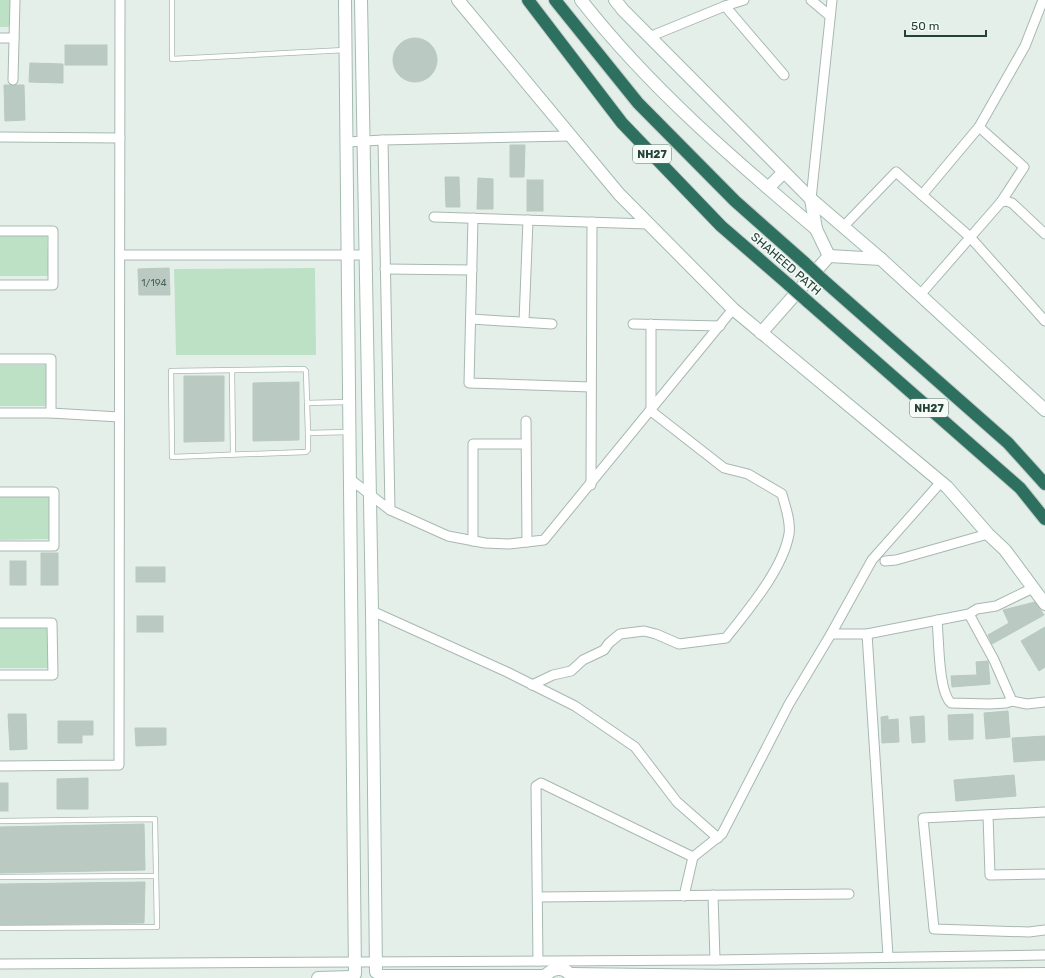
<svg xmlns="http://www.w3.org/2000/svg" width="1045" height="978" font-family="Rubik,sans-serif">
  <rect width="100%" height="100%" fill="#e5efea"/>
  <!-- green -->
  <g fill="#bde1c5">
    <polygon points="0,0 12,0 11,27 0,27"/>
    <polygon points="0,234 47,234 49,276 0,276"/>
    <polygon points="315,268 316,355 176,355 174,269"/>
    <polygon points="0,365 48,365 49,406 0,406"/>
    <polygon points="49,495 51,539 0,540 0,496"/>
    <polygon points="0,628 48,628 49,668 0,668"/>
  </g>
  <!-- building -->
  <g fill="#bacac3" stroke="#b7c9c1">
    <circle cx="415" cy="60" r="22"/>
    <rect x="65" y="45" width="42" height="20"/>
    <polygon points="30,63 63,64 63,83 29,82"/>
    <polygon points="4,85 24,85 25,120 5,121"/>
    <polygon points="510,145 525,145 524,177 510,177"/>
    <polygon points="445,177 459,177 460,207 446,207"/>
    <polygon points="478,178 493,179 493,209 477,209"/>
    <rect x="527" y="180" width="16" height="31"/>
    <polygon points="169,268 170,295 139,295 138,269"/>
    <polygon points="184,376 224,376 224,441 184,442"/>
    <polygon points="299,382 299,440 253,441 253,383"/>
    <rect x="41" y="553" width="17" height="32"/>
    <rect x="10" y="561" width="16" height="24"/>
    <rect x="136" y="567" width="29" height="15"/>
    <polygon points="1035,602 1044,615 992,644 988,635 1009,623 1003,610"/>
    <rect x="137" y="616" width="26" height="16"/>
    <polygon points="1045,627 1045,667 1039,671 1021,641"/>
    <polygon points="988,661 990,684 952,687 951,676 977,675 976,662"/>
    <polygon points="1008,711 1010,737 986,739 984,713"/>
    <polygon points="8,714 26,714 27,749 10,750"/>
    <polygon points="973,714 973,739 949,740 948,715"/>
    <polygon points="888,716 888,720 898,719 899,742 882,743 881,717"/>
    <polygon points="924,716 925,742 912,743 910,717"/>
    <polygon points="58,721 93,721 93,735 82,735 82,743 58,743"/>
    <polygon points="135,728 166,728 166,745 136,746"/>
    <polygon points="1045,736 1045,760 1014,762 1012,738"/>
    <polygon points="1014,775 1016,796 956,801 954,780"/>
    <polygon points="88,778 88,809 57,809 57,779"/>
    <rect x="0" y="783" width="8" height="28"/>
    <polygon points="144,824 145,870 0,873 0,827"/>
    <polygon points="145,882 144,923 0,925 0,884"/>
  </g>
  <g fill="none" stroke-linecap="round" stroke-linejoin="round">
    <defs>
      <g id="lane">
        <polyline points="172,0 172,59 345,50"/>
        <polyline points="232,370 233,454"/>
        <polyline points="307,403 308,433"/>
        <polyline points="349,432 308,433 308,450 306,452 172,457 171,371 304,369 306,371 307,403 349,402"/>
        <polyline points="0,821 155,819 157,927 0,928"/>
        <polyline points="0,877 156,876"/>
      </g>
      <g id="street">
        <polyline points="811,0 830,16"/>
        <polyline points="725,6 784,75"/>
        <polyline points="649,37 725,6 744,0"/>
        <polyline points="0,38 14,38"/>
        <polyline points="13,80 15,0"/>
        <polyline points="0,137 120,138"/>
        <polyline points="347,142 383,140"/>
        <polyline points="922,195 979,127"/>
        <polyline points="811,199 832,0"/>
        <polyline points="1001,202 1024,167 979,127 1025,46 1043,0"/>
        <polyline points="434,217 648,224"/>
        <polyline points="473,218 469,383 591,387"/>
        <polyline points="843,227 896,172 970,237 1045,321"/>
        <polyline points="0,231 53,231 53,285 0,285"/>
        <polyline points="120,255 366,255"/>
        <polyline points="385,269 472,270"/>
        <polyline points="920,295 1001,202 1006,201 1012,203 1045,234"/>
        <polyline points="471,319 552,324"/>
        <polyline points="524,322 528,220"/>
        <polyline points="633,324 720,326"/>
        <polyline points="0,359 51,359 51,413 0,413"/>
        <polyline points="51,413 119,417"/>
        <polyline points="526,421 527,542"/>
        <polyline points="350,479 390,510 448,536 485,543 509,544 544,540 733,309"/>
        <polyline points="591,485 592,222"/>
        <polyline points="0,492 54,492 54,546 0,546"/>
        <polyline points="390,510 383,140 570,136"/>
        <polyline points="473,541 473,444 526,444"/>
        <polyline points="885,561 896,560 988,534"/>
        <polyline points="372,611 507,672 575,706 635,747 677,802 718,838"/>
        <polyline points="969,614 994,660 1012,701"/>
        <path d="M937,620C939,638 938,691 951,703L989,704L1006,703L1012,701L1027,704L1045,702"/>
        <polyline points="0,623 52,623 53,675 0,675"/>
        <polyline points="831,634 867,634 969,614 977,609 996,606 1033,588"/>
        <polyline points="867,634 888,956"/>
        <path d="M532,685L553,675L571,671L583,660L604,650L609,643L620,634L644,631L656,634L679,644L726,638C748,610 783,569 789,534C791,521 785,506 782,494L748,474L724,468L651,411V324"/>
        <polyline points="0,766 119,765 120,0"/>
        <polyline points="1045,812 923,818 934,929 1029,932 1045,930"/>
        <polyline points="988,815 990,875 1045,874"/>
        <polyline points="713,895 715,960"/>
        <polyline points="684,896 693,857 722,834 789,704 831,634 872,560 941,482"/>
        <polyline points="538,897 849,894"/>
        <polyline points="538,961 536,786 541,783 693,857"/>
        <polyline points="0,964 715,960 1045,955"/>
      </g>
      <g id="secondary">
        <polyline points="345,0 355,974"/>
        <polyline points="361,0 372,611 376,972"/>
        <polyline points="458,0 619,194 733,309 947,487 988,534 1005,550 1045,604"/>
        <path d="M581,0C649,87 732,158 816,229"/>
        <polyline points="615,0 623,10 811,199 881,259"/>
        <polyline points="768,188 784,172"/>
        <polyline points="811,199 816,229 829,256"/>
        <polyline points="829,256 881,259 1045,410"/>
        <polyline points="761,333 829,256"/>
        <polyline points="570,974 735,976 1045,974"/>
        <polyline points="380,976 545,976"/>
        <polyline points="318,978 352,977"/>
        <path d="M544,978C551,967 566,965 572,978"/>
      </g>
      <g id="highway">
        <polyline points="528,0 622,123 721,226 789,285"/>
        <polyline points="555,0 638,103 735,201 805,263"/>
        <polyline points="822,279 1008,443 1045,484"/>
        <polyline points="807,301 1020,488 1045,519"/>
      </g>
    </defs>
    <!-- lane casing -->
    <use href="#lane" stroke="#a7b8b1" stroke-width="6"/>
    <!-- street casing -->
    <use href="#street" stroke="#a7b8b1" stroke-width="11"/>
    <!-- secondary casing -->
    <use href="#secondary" stroke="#a3bbb1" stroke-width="14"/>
    <!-- highway casing -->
    <use href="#highway" stroke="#c1cac7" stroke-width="14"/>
    <!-- lane -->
    <use href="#lane" stroke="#fff" stroke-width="4.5"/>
    <!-- street -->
    <use href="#street" stroke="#fff" stroke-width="9"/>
    <!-- secondary -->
    <use href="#secondary" stroke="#fff" stroke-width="12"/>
    <!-- highway -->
    <use href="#highway" stroke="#2d705f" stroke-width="12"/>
    <defs>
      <g id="highway-bridge">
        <polyline points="805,263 822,279"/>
        <polyline points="789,285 807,301"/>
      </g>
    </defs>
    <!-- highway-bridge casing -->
    <use href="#highway-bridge" stroke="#c1cac7" stroke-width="14" stroke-linecap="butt"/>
    <!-- highway-bridge -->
    <use href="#highway-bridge" stroke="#2d705f" stroke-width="12"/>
  </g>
  <g text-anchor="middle" stroke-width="3" stroke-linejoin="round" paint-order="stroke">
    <!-- number labels -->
    <g font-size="10" fill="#49645b">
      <text x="154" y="286">1/194</text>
    </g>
    <!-- shield labels -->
    <g fill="#f6fbf8" stroke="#627a72" stroke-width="1">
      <rect x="633" y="145" width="38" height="18" rx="3"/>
      <rect x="910" y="399" width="38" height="18" rx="3"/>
    </g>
    <g font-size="11" font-weight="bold" fill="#234238">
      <text x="652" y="158">NH27</text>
      <text x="929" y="412">NH27</text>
    </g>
    <!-- street labels -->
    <g font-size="12" fill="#234238" stroke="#f6fbf8">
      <text transform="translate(786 264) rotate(41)" y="4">SHAHEED PATH</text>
    </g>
  </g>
  <!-- scale -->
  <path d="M905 30v6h81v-6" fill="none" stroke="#234238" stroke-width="2"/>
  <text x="911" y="30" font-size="12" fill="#234238" stroke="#f6fbf8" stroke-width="3" paint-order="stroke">50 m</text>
</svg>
